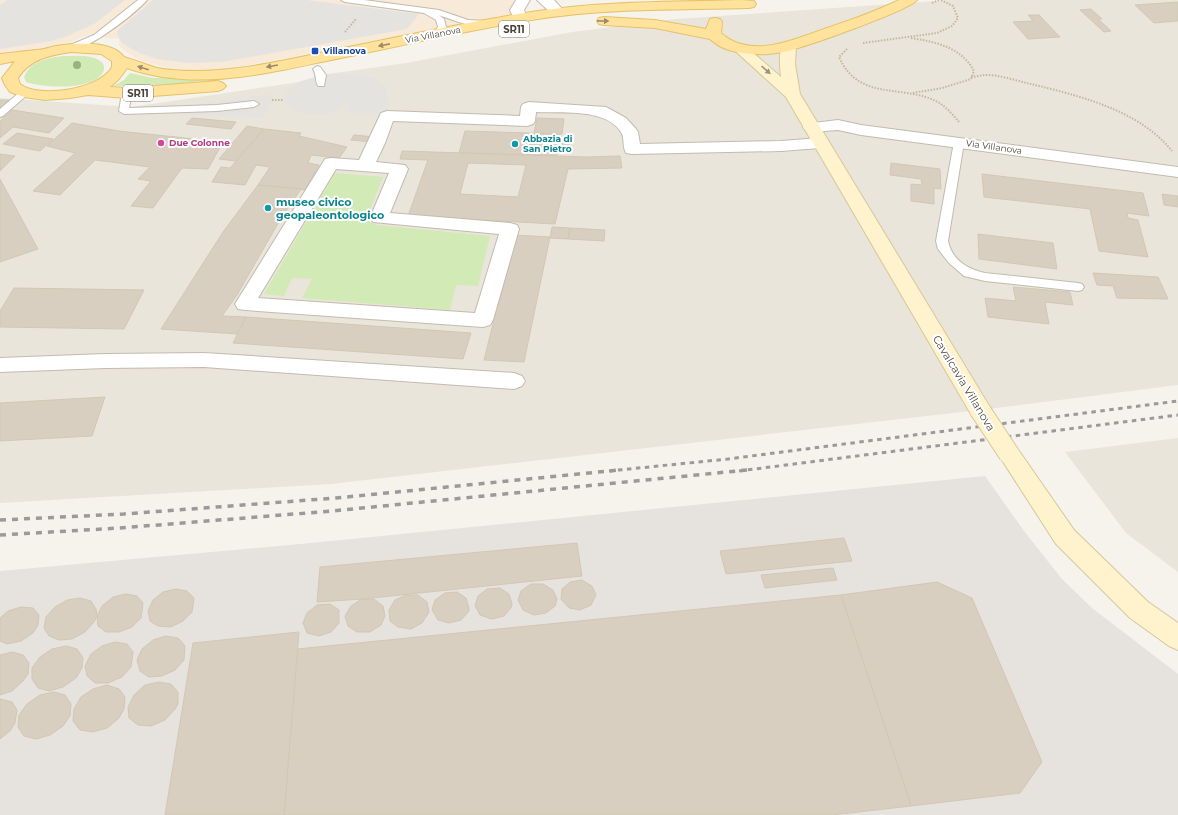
<svg xmlns="http://www.w3.org/2000/svg" width="1178" height="815" font-family="Montserrat,sans-serif">
  <rect width="100%" height="100%" fill="#f6f3ec"/>
  <!-- residential -->
  <g fill="#eae5da">
    <polygon points="950,0 1178,0 1178,385 980,410 331,484 0,503 0,98 131,107 299,82 321,75 406,63 572,32 676,19"/>
    <polygon points="1178,438 1178,572 1126,533 1065,452"/>
  </g>
  <!-- commercial -->
  <polygon fill="#f7ead8" points="0,0 513,0 515,10 514,16 427,33 225,69 192,70 173,69 142,61 124,51 119,45 119,39 84,36 72,42 51,48 0,55"/>
  <!-- industrial -->
  <polygon fill="#e6e2dd" points="985,476 1024,531 1062,579 1092,608 1178,674 1178,815 0,815 0,571 311,543"/>
  <!-- green -->
  <g fill="#d2eab5">
    <path d="M63,56C74,56 91,54 100,61C104,63 105,68 103,72C93,91 43,88 26,82L24,77C31,61 47,58 63,56Z"/>
    <polygon points="130,73 153,78 223,78 176,84 113,86 124,80"/>
    <polygon points="335,173 383,177 366,220 376,225 490,236 478,286 456,285 450,310 302,298 312,279 292,278 284,296 264,294"/>
  </g>
  <!-- parking -->
  <g fill="#e5e3e0">
    <polygon points="7,0 125,0 94,24 65,37 51,41 0,49 0,5"/>
    <polygon points="153,0 307,0 419,14 407,29 222,62 188,63 157,59 142,54 130,48 121,42 118,36 117,31"/>
    <polygon points="344,73 376,78 387,90 389,113 347,113 347,105 327,114 305,114 292,110 283,103 287,92 299,82 321,75"/>
    <polygon points="275,94 263,118 173,114 177,107"/>
  </g>
  <!-- building -->
  <g fill="#d8cfc1" stroke="#d3c7b4" fill-rule="evenodd">
    <polygon points="1178,2 1178,21 1154,23 1135,5"/>
    <polygon points="1091,9 1102,19 1098,19 1111,31 1104,32 1080,10"/>
    <polygon points="1028,15 1039,15 1060,37 1028,39 1013,22 1033,21"/>
    <polygon points="0,100 9,100 0,108"/>
    <polygon points="12,110 64,118 49,133 13,127 0,138 0,121"/>
    <polygon points="192,118 236,122 231,129 186,124"/>
    <polygon points="537,118 564,119 562,134 534,133"/>
    <polygon points="72,123 119,131 223,142 208,169 182,168 153,208 131,206 151,181 138,179 150,167 95,160 60,195 33,191 75,153 47,146"/>
    <polygon points="247,126 264,129 236,161 219,159"/>
    <polygon points="264,129 301,133 299,136 347,147 339,158 311,155 308,163 319,165 305,190 258,185 270,167 256,165 245,185 212,182 221,167 230,168"/>
    <polygon points="465,131 560,134 559,139 568,142 569,145 567,148 557,151 557,156 459,153"/>
    <polygon points="17,133 53,139 40,151 3,144"/>
    <polygon points="354,135 375,137 372,142 351,140"/>
    <path d="M402,151L587,157L620,156L622,168L568,169L555,224L408,216L428,160L400,159ZM468,163L526,165L518,197L460,194Z"/>
    <polygon points="0,154 15,156 0,171"/>
    <polygon points="891,163 940,169 941,189 934,188 934,204 911,201 911,184 922,185 921,179 890,175"/>
    <polygon points="982,174 1143,193 1149,216 1127,213 1128,218 1138,220 1148,257 1099,251 1090,209 984,197"/>
    <polygon points="0,179 38,249 0,262"/>
    <polygon points="258,185 301,189 280,220 237,295 222,316 246,317 238,334 161,329 223,232"/>
    <polygon points="1162,194 1178,196 1178,207 1164,205"/>
    <polygon points="552,227 570,228 568,239 550,238"/>
    <polygon points="570,228 605,230 604,241 568,239"/>
    <polygon points="978,234 1053,243 1057,269 979,259"/>
    <polygon points="515,235 550,237 524,362 484,360"/>
    <polygon points="1093,273 1158,277 1168,299 1117,298 1113,286 1097,285"/>
    <polygon points="1013,287 1070,292 1073,305 1045,302 1049,324 988,317 985,298 1016,301"/>
    <polygon points="14,288 144,290 124,329 0,327 0,311"/>
    <polygon points="246,317 471,333 463,359 233,343"/>
    <polygon points="105,397 92,436 0,441 0,403"/>
    <polygon points="844,538 852,561 726,574 720,551"/>
    <polygon points="577,543 582,576 362,599 317,602 320,567"/>
    <polygon points="833,568 837,580 765,588 761,575"/>
    <polygon points="582,580 592,586 596,595 591,605 580,610 569,608 561,599 562,589 570,582"/>
    <polygon points="937,582 972,598 1042,762 1020,793 911,806 841,595"/>
    <polygon points="531,584 543,584 553,590 557,599 555,606 546,613 534,615 523,610 518,600 521,591"/>
    <polygon points="500,588 509,594 512,604 511,608 504,616 492,619 480,615 475,606 478,596 487,589"/>
    <polygon points="176,589 187,591 194,598 192,612 183,621 171,627 158,626 150,621 148,611 153,600 163,592"/>
    <polygon points="457,592 466,598 469,608 469,611 461,620 449,623 438,620 432,610 435,600 445,593"/>
    <polygon points="126,594 137,596 143,603 141,618 132,627 119,632 106,632 98,626 97,616 102,606 113,597"/>
    <polygon points="406,595 418,595 427,602 429,612 422,623 411,629 398,627 390,621 389,610 395,600"/>
    <polygon points="841,595 911,806 832,815 284,815 297,649"/>
    <polygon points="80,598 91,601 96,609 97,616 94,622 85,632 72,639 59,640 49,636 44,628 46,617 55,607 67,600"/>
    <polygon points="362,599 374,599 383,606 385,616 381,625 370,632 357,632 348,626 345,616 351,606"/>
    <polygon points="330,604 339,610 339,623 331,632 319,636 307,633 303,623 307,613 317,605"/>
    <polygon points="21,607 33,608 39,615 38,625 33,633 21,641 7,644 0,641 0,618 8,611"/>
    <polygon points="299,632 284,815 165,815 193,643"/>
    <polygon points="166,636 178,638 185,646 184,660 175,670 162,676 149,677 140,671 137,660 142,649 153,640"/>
    <polygon points="115,642 127,644 133,652 131,667 122,677 108,683 95,683 87,676 85,666 91,654 102,646"/>
    <polygon points="66,646 77,649 83,658 82,668 76,678 63,687 49,691 38,688 32,679 32,668 40,657 52,649"/>
    <polygon points="12,652 23,655 29,663 28,674 23,681 12,691 0,695 0,655"/>
    <polygon points="159,682 171,684 178,692 178,704 175,709 165,720 151,726 138,725 129,718 128,707 134,695 145,685"/>
    <polygon points="107,685 119,689 125,697 124,709 119,718 107,728 93,732 80,730 73,721 74,709 81,697 93,689"/>
    <polygon points="54,692 65,695 71,704 70,716 63,726 50,735 36,739 24,736 18,727 19,715 27,704 40,695"/>
    <polygon points="0,699 12,702 17,710 15,723 10,731 0,739"/>
  </g>
  <g fill="none" stroke-linecap="round" stroke-linejoin="round">
    <defs>
      <g id="lane">
        <path d="M138,0H147C136,13 84,54 68,50L67,48L68,46L94,35Z"/>
        <path d="M341,0H364L439,10L468,20L487,21L491,24C482,32 450,19 439,15L444,19L446,27L439,37L436,38L432,35L438,27L436,20L424,13L345,2Z"/>
        <path d="M317,66L320,67L326,75L324,86H318C315,81 317,76 313,69Z"/>
        <polygon points="24,90 29,93 27,95 3,116 0,117 0,109 21,91"/>
        <polygon points="127,90 132,93 129,108 217,105 254,101 259,104 254,107 217,111 124,114 119,111 122,93"/>
        <path d="M959,139L964,142L948,241C952,260 967,269 985,273L1078,283L1082,284L1084,287L1082,290L1078,291L985,281L964,276L949,263L938,249L936,241L954,142Z"/>
      </g>
      <g id="street">
        <polygon points="516,0 530,0 524,10 527,18 525,21 520,22 515,21 510,10"/>
        <polygon points="537,0 554,0 565,12 563,15 558,16 553,15"/>
        <path d="M529,102L606,107L626,118L636,129L638,132L640,144L781,141L820,138L826,139L828,143L826,147L820,148L781,151L632,154L626,153C622,146 625,138 621,132C606,108 561,113 536,112L535,121L533,124L527,126L393,121L385,143L376,162L405,165L408,169L390,213L510,223L517,225L519,229L493,320L490,325L483,327L245,310L238,309L235,304L325,159L331,158L359,160L381,113L387,111L520,116L521,107L523,104ZM336,169L389,173L370,218L373,222L499,234L475,313L258,298Z"/>
        <polygon points="838,120 861,125 1178,167 1178,177 861,135 838,130 811,132 805,130 803,127 805,124"/>
        <polygon points="204,353 514,373 522,376 525,381 522,386 514,389 204,367 105,368 0,372 0,358 105,354"/>
      </g>
      <g id="secondary">
        <path d="M789,42L794,43L796,46L795,64L800,94L988,404L991,410L988,416L980,418L972,416L786,97L732,48L734,45L739,44L744,45L781,77C780,67 778,52 784,43Z"/>
        <polygon points="1009,445 1017,448 1074,530 1148,602 1178,623 1178,650 1169,646 1130,618 1056,544 998,454 1001,448"/>
      </g>
      <g id="primary">
        <path d="M741,0L754,1L756,4L754,7L749,8C679,10 607,8 538,19C475,29 413,43 351,56C279,70 199,94 127,68L119,79L110,87L127,88L218,81L223,83L226,86L223,89L218,91L127,98L88,95L70,98L45,100L24,97L10,92L5,85L2,78L15,61L0,64V54C12,53 25,51 37,50C43,50 50,47 56,46C74,43 112,40 124,57C135,60 146,65 157,68C218,79 293,58 353,46C414,34 476,20 538,11C605,1 673,2 741,0ZM71,52L101,54L112,61V67C101,89 39,99 20,84L18,78C30,59 50,55 71,52Z"/>
        <path d="M899,0H917C910,10 813,44 795,49C786,52 777,53 768,54C749,55 724,53 710,39L655,28L604,25L599,24L597,21L599,18L604,17L655,20L706,29L710,19L715,18L720,19L722,22L721,33C751,60 795,39 827,28C851,20 876,11 899,0Z"/>
      </g>
    </defs>
    <!-- lane casing -->
    <use href="#lane" stroke="#c2bbae" stroke-width="2"/>
    <!-- street casing -->
    <use href="#street" stroke="#c2bbae" stroke-width="2"/>
    <!-- secondary casing -->
    <use href="#secondary" stroke="#d6c79b" stroke-width="2"/>
    <!-- primary casing -->
    <use href="#primary" stroke="#e6c16a" stroke-width="2"/>
    <!-- path -->
    <g stroke="#c4b79f" stroke-width="2" stroke-dasharray="1.5 1.5" stroke-linecap="butt">
      <polyline points="932,3 939,0"/>
      <polyline points="345,32 356,19"/>
      <path d="M911,38C936,42 961,47 974,71L971,79L942,88L912,93"/>
      <polyline points="863,43 937,33 952,26 958,18 953,6 941,0"/>
      <path d="M847,49L839,57C860,104 906,82 941,104C948,109 954,116 959,122"/>
      <path d="M971,77C976,77 981,75 986,75C1001,75 1017,81 1031,84C1080,96 1139,110 1172,151"/>
      <polyline points="272,100 284,100"/>
    </g>
    <!-- lane -->
    <use href="#lane" fill="#fff" fill-rule="evenodd"/>
    <!-- street -->
    <use href="#street" fill="#fff" fill-rule="evenodd"/>
    <!-- secondary -->
    <use href="#secondary" fill="#fff3cd" fill-rule="evenodd"/>
    <!-- primary -->
    <use href="#primary" fill="#ffe39c" fill-rule="evenodd"/>
    <!-- rail-far1 -->
    <g stroke="#9a9a9a" stroke-width="3" stroke-dasharray="4.5 4.5" stroke-linecap="butt">
      <polyline points="609,471 728,459 1178,401"/>
      <polyline points="739,471 1178,415"/>
    </g>
    <!-- rail -->
    <g stroke="#9a9a9a" stroke-width="3.5" stroke-dasharray="6 6" stroke-linecap="butt">
      <polyline points="0,520 124,514 336,498 619,470"/>
      <polyline points="0,535 120,528 332,511 747,470"/>
    </g>
    <defs>
      <polyline id="secondary-bridge" points="980,410 1009,454"/>
    </defs>
    <!-- secondary-bridge casing -->
    <use href="#secondary-bridge" stroke="#d6c79b" stroke-width="22" stroke-linecap="butt"/>
    <!-- secondary-bridge -->
    <use href="#secondary-bridge" stroke="#fff3cd" stroke-width="20"/>
  </g>
  <!-- trees -->
  <circle fill="#97b381" cx="77" cy="65" r="4"/>
  <!-- one-way arrows -->
  <defs><path id="oneway-solid" d="M-6-.8H1V-3.2L6.5 0L1 3.2V.8H-6Z"/></defs>
  <g fill="#9c8c66">
    <use href="#oneway-solid" transform="translate(603 21) rotate(1)"/>
    <use href="#oneway-solid" transform="translate(384 45) rotate(169)"/>
    <use href="#oneway-solid" transform="translate(272 66) rotate(170)"/>
    <use href="#oneway-solid" transform="translate(143 68) rotate(-162)"/>
  </g>
  <use fill="#9c937c" href="#oneway-solid" transform="translate(766 70) rotate(42)"/>
  <!-- markers -->
  <rect fill="#1a4fb4" stroke="#fff" stroke-width="1.5" x="311" y="47" width="8" height="8" rx="2"/>
  <circle fill="#d1479c" stroke="#fff" stroke-width="1.5" cx="161" cy="143" r="4"/>
  <g fill="#0f9aa8" stroke="#fff" stroke-width="1.5">
    <circle cx="515" cy="144" r="4"/>
    <circle cx="268" cy="208" r="4"/>
  </g>
  <g text-anchor="middle" stroke-width="4" stroke-linejoin="round" paint-order="stroke">
    <!-- far-street labels -->
    <g font-size="9" fill="#4b4439" stroke="#fff">
      <text transform="translate(433 35) rotate(-11)" y="3">Via Villanova</text>
      <text transform="translate(994 147) rotate(8)" y="3">Via Villanova</text>
    </g>
    <!-- far-transit labels -->
    <g font-size="9" font-weight="bold" fill="#164399" stroke="#fff" text-anchor="start">
      <text x="323" y="54">Villanova</text>
    </g>
    <!-- far-culture labels -->
    <g font-size="9" font-weight="bold" fill="#0d838f" stroke="#fff" text-anchor="start">
      <text x="523" y="142">Abbazia di<tspan x="523" dy="10">San Pietro</tspan></text>
    </g>
    <!-- far-hotel labels -->
    <g font-size="9" font-weight="bold" fill="#b23c85" stroke="#fff" text-anchor="start">
      <text x="169" y="146">Due Colonne</text>
    </g>
    <!-- shield labels -->
    <g fill="#fff" stroke="#817c74" stroke-width="1">
      <rect x="499" y="21" width="30" height="16" rx="3"/>
      <rect x="123" y="85" width="30" height="16" rx="3"/>
    </g>
    <g font-size="10" font-weight="bold" fill="#4b4439">
      <text x="514" y="33">SR11</text>
      <text x="138" y="97">SR11</text>
    </g>
    <!-- culture labels -->
    <g font-size="11" font-weight="bold" fill="#0d838f" stroke="#fff" text-anchor="start">
      <text x="276" y="206">museo civico<tspan x="276" dy="13">geopaleontologico</tspan></text>
    </g>
    <!-- street labels -->
    <g font-size="11" fill="#4b4439" stroke="#fff">
      <text transform="translate(964 383) rotate(59)" y="4">Cavalcavia Villanova</text>
    </g>
  </g>
</svg>
